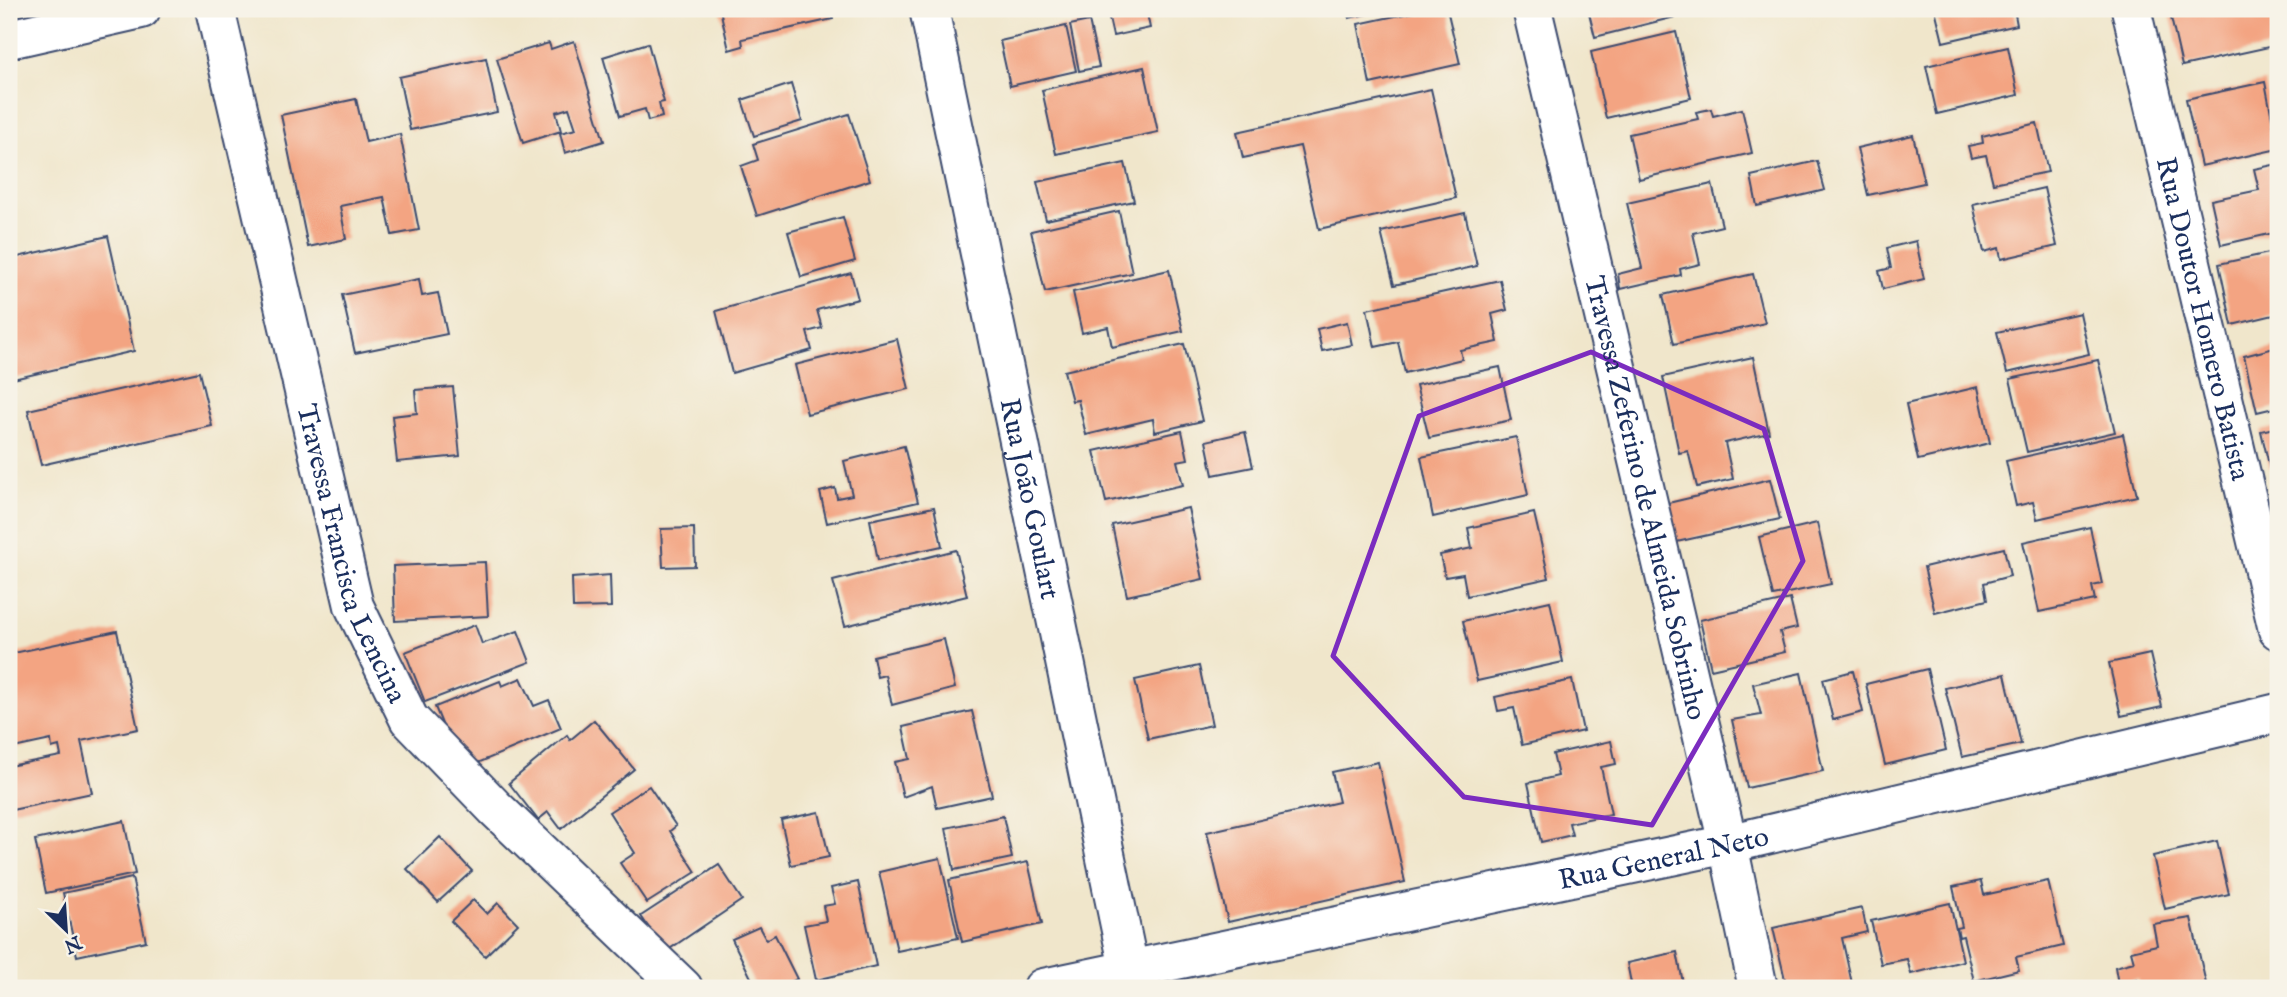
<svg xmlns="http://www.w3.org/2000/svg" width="2287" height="997" font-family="'IM FELL English',serif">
  <rect width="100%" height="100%" fill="#f7f3e8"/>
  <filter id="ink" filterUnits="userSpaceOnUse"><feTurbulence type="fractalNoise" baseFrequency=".0143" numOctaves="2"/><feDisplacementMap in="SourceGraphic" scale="14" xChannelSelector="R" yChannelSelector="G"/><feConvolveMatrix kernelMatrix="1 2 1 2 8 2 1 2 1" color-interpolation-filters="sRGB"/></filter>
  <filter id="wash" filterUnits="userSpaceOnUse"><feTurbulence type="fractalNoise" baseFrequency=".00686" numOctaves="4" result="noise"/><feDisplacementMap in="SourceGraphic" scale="28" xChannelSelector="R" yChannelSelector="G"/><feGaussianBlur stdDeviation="1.57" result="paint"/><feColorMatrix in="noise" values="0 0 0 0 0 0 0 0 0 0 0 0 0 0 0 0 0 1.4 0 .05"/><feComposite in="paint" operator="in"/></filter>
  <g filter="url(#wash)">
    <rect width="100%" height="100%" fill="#f0e6cb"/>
    <g id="blocks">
      <!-- building -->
      <g fill="#f3a482">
        <polygon points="720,9 831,9 833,19 742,39 743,46 729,50"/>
        <polygon points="1107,9 1146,9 1150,28 1113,36"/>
        <polygon points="1347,9 1385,9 1385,10 1349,18"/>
        <polygon points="1428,9 1447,9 1460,64 1370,84 1358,24"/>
        <polygon points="1588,9 1690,9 1691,13 1595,37"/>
        <polygon points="1935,9 2014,9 2017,25 1943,42"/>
        <polygon points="2169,9 2278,9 2278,45 2182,66"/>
        <polygon points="1089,21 1099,67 1079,71 1070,25"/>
        <polygon points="1066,26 1076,71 1010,86 1000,41"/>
        <polygon points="1676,32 1691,98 1606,118 1591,52"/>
        <polygon points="574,41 604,141 565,153 560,133 576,129 569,108 556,112 561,131 523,143 497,59 549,43 551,49"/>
        <polygon points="648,43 664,102 659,103 662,117 648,121 645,109 620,116 603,57"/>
        <polygon points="2008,47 2018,95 1937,114 1926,66"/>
        <polygon points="486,58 497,112 410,130 399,77"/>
        <polygon points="1144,67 1158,132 1056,154 1042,90"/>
        <polygon points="2265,82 2278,149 2201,166 2186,99"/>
        <polygon points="791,84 802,121 754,136 742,100"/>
        <polygon points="1431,89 1456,198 1319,229 1300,146 1243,158 1237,132"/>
        <polygon points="356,99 366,142 400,134 419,230 392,235 384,197 340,206 346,239 308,247 281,115"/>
        <polygon points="1711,109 1713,116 1742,109 1752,153 1639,179 1629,134 1698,119 1696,112"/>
        <polygon points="849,114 870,180 757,216 741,166 758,160 753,144"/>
        <polygon points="2037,123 2048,172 1993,183 1986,155 1971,158 1968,146 1983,143 1982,136"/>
        <polygon points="1913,135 1924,183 1868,195 1857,148"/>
        <polygon points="1817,161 1825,190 1757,206 1751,176"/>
        <polygon points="1125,163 1134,201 1046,220 1037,182"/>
        <polygon points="2278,164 2278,232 2221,245 2211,200 2259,190 2254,169"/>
        <polygon points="1712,184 1722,226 1693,233 1700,264 1680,269 1681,275 1620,289 1618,274 1642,268 1627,203"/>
        <polygon points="2044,188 2057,246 2001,259 1999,248 1984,252 1973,204"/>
        <polygon points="1119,211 1132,273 1045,292 1031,231"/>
        <polygon points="1465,213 1477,266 1394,285 1381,232"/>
        <polygon points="843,217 855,261 801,277 788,232"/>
        <polygon points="108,236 134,351 9,380 9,259"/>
        <polygon points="1916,241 1924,279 1883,289 1879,271 1891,268 1887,248"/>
        <polygon points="2278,251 2278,314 2232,325 2219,264"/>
        <polygon points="1169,270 1183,331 1112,347 1108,327 1082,333 1073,292"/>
        <polygon points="851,273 858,299 817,310 822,328 807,332 812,350 732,373 716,311"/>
        <polygon points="1753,274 1765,323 1674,344 1663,295"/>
        <polygon points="419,279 422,296 438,293 447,334 355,353 342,295"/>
        <polygon points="1500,280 1507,310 1492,314 1498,342 1460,350 1462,359 1405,373 1398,342 1375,347 1367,309"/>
        <polygon points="2080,313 2089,354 2007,373 1997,332"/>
        <polygon points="1347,322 1352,345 1322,351 1317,329"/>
        <polygon points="897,339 909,389 807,414 795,365"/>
        <polygon points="1184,344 1202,421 1155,432 1153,419 1086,435 1078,400 1072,401 1064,371"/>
        <polygon points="2278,347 2278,407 2257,412 2244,356"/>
        <polygon points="1753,357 1769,433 1725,443 1733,479 1697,487 1688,451 1679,453 1663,377"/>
        <polygon points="2098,360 2115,432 2027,452 2010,379"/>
        <polygon points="1500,367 1511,420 1429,438 1416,385"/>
        <polygon points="199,372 212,426 41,465 28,410"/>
        <polygon points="453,387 460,456 397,462 392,416 417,413 415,390"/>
        <polygon points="1978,387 1990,443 1918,460 1906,404"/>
        <polygon points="2278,427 2278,467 2270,469 2261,431"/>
        <polygon points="1182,431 1188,459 1177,461 1183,485 1106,502 1094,451"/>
        <polygon points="1245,432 1253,467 1213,475 1206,441"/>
        <polygon points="2123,434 2137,496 2037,519 2033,502 2016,506 2006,461"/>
        <polygon points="1516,437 1528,495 1433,517 1421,457"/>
        <polygon points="904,446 918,502 827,523 820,492 835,488 837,498 852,495 844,461"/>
        <polygon points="1770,479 1780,519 1672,543 1664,504"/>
        <polygon points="934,507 942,546 878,560 870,520"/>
        <polygon points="1188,508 1203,579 1127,596 1112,525"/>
        <polygon points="1534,513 1549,578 1467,596 1463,574 1445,577 1440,555 1472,548 1468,528"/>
        <polygon points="1817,523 1831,584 1773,596 1759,537"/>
        <polygon points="2090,527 2102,584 2092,586 2095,600 2039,612 2023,542"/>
        <polygon points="694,528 695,566 663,567 661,529"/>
        <polygon points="2004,548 2010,576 1984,583 1987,600 1935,613 1924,567"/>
        <polygon points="956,550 967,596 845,626 833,581"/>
        <polygon points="485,562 488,616 395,621 393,566"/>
        <polygon points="610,575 611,607 573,608 572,578"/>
        <polygon points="1790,599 1797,628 1780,632 1785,652 1711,669 1700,620"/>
        <polygon points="1550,601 1563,662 1477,681 1463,621"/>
        <polygon points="475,625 482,644 518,631 530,662 425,702 405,652"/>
        <polygon points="117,631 138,729 81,741 92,793 12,810 9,766 61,756 59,746 52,748 51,740 9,749 9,654"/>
        <polygon points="944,639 955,688 892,705 885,675 877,677 873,656"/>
        <polygon points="2150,654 2162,707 2121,716 2109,663"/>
        <polygon points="1199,666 1212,725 1148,739 1135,680"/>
        <polygon points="1927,669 1946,750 1885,765 1866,684"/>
        <polygon points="1853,671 1863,712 1833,720 1823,679"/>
        <polygon points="1801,673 1823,771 1747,788 1732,720 1761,715 1753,684"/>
        <polygon points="2005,674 2021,744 1962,757 1945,688"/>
        <polygon points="521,678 534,706 549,700 561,728 461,770 435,707 500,681 502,686"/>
        <polygon points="1572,680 1583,731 1522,745 1514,708 1498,711 1495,697"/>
        <polygon points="972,711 992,796 937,808 932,786 903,797 895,762 910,759 903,727"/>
        <polygon points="594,720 634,769 561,829 548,812 538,820 509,783 567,735 570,740"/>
        <polygon points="1611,741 1616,764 1601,767 1611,814 1569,823 1572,835 1541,842 1528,783 1558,776 1553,754"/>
        <polygon points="1378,762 1405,882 1228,922 1207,832 1339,802 1332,772"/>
        <polygon points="649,786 676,826 670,831 696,872 647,903 620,863 635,853 609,812"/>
        <polygon points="819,812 829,857 791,865 781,820"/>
        <polygon points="1003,816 1012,858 954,870 946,828"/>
        <polygon points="124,821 135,874 46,893 35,840"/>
        <polygon points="440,837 472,871 438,902 407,869"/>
        <polygon points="2217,841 2229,894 2165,909 2153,856"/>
        <polygon points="940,858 958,938 897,951 879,872"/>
        <polygon points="1028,862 1042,924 962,942 949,880"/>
        <polygon points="719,865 742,900 665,952 641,916"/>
        <polygon points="132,878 146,941 77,956 63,893"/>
        <polygon points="1981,881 1984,895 2048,881 2063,946 2016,957 2019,970 1974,981 1963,936 1959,937 1957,928 1962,927 1953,887"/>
        <polygon points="858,882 876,966 816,980 804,925 826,921 823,906 835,904 831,888"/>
        <polygon points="473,900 487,914 498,903 518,924 485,956 451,921"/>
        <polygon points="1950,903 1963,961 1911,974 1907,959 1881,964 1871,921"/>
        <polygon points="1862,908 1867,932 1842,938 1853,988 1787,988 1773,928"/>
        <polygon points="2191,918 2207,988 2139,988 2137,979 2118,984 2115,967 2134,962 2131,951 2157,945 2153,924"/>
        <polygon points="759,927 766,940 775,935 797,979 779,988 756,988 732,939"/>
        <polygon points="1677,952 1684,988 1632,988 1627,963"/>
      </g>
    </g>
  </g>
  <g filter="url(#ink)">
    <use href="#blocks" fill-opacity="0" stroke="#3b4a6e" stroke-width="2"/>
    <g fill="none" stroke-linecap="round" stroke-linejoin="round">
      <defs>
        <g id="minor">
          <path id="s1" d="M215,9L354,606L409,719L495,808L683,988"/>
          <path id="s2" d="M929,9L1133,988"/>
          <path id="s3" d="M1532,9L1728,844L1758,988"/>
          <path id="s4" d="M2131,9L2278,630"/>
          <polyline points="9,39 141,9"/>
          <path id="s5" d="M1043,988L1728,844L2278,713"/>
        </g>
      </defs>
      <!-- minor casing -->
      <use href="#minor" stroke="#3b4a6e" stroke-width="42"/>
      <!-- minor -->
      <use href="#minor" stroke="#fff" stroke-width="38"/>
    </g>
  </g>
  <!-- marked area -->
  <path fill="none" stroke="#7b2cbf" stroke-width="5" stroke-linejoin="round" d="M1591,352L1764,429L1803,561L1652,825L1464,797L1333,656L1419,416Z"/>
  <g text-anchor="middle" stroke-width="7" stroke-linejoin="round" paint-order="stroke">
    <!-- street labels -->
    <g font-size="28" fill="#1b2f5e" stroke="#f7f3e8">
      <text dy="10" stroke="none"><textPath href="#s4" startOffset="318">Rua Doutor Homero Batista</textPath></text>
      <text dy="10" stroke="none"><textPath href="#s3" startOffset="502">Travessa Zeferino de Almeida Sobrinho</textPath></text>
      <text dy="10" stroke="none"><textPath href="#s2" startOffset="500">Rua João Goulart</textPath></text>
      <text dy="10" stroke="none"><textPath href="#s1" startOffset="562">Travessa Francisca Lencina</textPath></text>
      <text dy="10" stroke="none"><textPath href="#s5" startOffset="634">Rua General Neto</textPath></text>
    </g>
  </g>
  <!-- margin -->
  <rect width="2287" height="997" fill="none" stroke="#f7f3e8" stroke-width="35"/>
  <!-- north arrow -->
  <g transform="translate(66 930) rotate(155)" stroke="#f7f3e8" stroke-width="5" paint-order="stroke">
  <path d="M0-5L12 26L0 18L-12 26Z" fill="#1b2f5e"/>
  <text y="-10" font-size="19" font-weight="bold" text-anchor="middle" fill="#1b2f5e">N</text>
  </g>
</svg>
